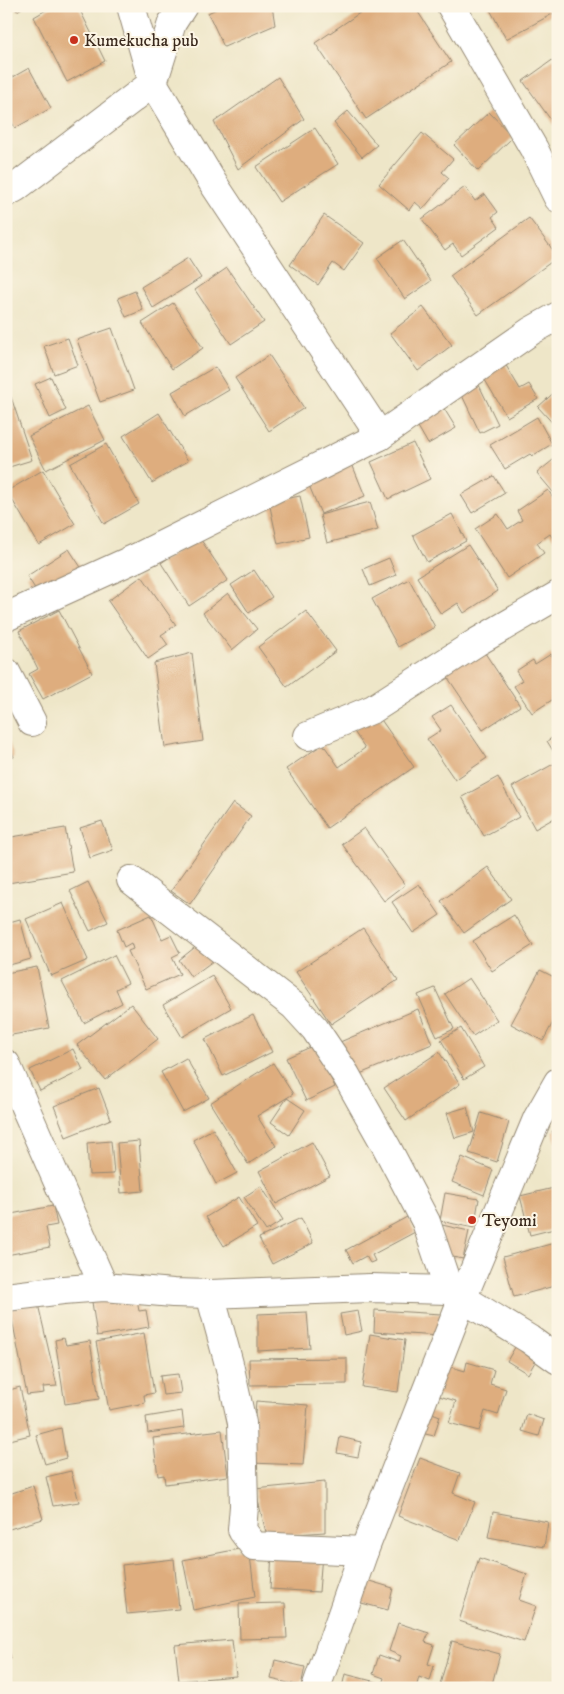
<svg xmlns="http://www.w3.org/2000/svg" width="564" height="1694" font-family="'IM FELL DW Pica',serif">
  <rect width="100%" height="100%" fill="#fcf5e5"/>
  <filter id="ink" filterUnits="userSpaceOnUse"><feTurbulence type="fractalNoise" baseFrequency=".02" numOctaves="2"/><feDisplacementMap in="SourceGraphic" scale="10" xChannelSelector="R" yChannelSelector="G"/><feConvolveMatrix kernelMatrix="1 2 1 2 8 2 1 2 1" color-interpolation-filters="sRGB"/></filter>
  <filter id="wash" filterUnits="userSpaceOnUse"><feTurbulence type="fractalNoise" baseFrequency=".0096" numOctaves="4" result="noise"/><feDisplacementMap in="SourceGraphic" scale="20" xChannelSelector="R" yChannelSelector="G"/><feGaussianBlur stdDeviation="1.12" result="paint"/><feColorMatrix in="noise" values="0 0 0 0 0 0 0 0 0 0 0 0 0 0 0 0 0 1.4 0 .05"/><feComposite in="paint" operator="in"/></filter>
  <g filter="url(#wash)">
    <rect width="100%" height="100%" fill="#eee6c8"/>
    <g id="blocks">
      <!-- building -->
      <g fill="#dead7e">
        <polygon points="14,6 25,6 17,11"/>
        <polygon points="53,6 78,6 105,61 67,82 34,17"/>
        <polygon points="222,6 272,6 275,25 224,47 208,13"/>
        <polygon points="370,6 414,6 451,62 366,119 315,43"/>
        <polygon points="488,6 558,6 558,11 506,39"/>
        <polygon points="558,56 558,130 523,81"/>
        <polygon points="29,68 51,108 15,128 6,111 6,81"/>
        <polygon points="278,77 304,119 238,169 214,122"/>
        <polygon points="348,111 377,145 362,157 334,123"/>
        <polygon points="489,112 513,137 478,171 454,145"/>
        <polygon points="315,128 338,164 279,202 256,167"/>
        <polygon points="422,133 453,159 442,172 449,178 423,209 415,202 409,210 379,184"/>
        <polygon points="465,187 475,201 485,194 498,212 492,217 499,227 461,255 453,244 445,250 422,219"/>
        <polygon points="324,215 364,243 344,271 333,263 318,285 290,265"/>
        <polygon points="529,218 558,257 478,315 450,276"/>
        <polygon points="403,240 431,281 405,299 377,258"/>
        <polygon points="188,258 201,278 153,308 141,287"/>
        <polygon points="227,268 264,322 231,344 195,290"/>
        <polygon points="135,291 143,310 126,317 118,298"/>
        <polygon points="173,303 203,348 172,369 142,323"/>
        <polygon points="423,307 452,345 418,371 390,333"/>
        <polygon points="112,328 134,390 100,402 77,340"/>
        <polygon points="68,338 78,365 54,374 44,346"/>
        <polygon points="269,355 304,408 269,431 235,378"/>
        <polygon points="501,357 520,389 529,384 538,399 507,417 479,370"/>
        <polygon points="215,367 229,390 185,416 172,392"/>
        <polygon points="51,377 66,410 50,418 35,384"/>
        <polygon points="476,379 498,424 480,433 458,387"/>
        <polygon points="558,389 558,429 538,407"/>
        <polygon points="11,397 32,460 6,468 6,398"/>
        <polygon points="440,402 456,428 428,444 413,418"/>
        <polygon points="88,406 105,440 46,470 29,436"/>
        <polygon points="159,413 188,461 152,483 123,436"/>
        <polygon points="537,417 552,444 532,456 530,454 505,469 490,445"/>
        <polygon points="413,443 430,479 388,499 371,462"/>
        <polygon points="106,444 139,504 104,524 70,464"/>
        <polygon points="558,456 558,498 537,473"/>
        <polygon points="352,464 365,496 321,514 308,483"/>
        <polygon points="43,470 75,524 39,545 7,491"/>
        <polygon points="494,476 505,493 472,513 461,495"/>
        <polygon points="548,490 558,505 558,542 556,543 550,534 537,543 544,553 507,578 475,529 498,514 508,529 522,520 517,511"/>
        <polygon points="300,496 309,537 278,544 269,502"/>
        <polygon points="370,502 378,530 327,543 320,515"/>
        <polygon points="452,514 466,541 427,562 413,535"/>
        <polygon points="199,537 228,580 189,606 161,563"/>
        <polygon points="468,545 498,591 464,613 458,603 441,614 417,577"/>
        <polygon points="69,549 84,572 41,598 27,576"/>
        <polygon points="389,558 396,575 370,586 363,569"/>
        <polygon points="254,570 272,597 249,613 231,585"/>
        <polygon points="142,576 176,625 161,635 168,645 148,659 108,601"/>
        <polygon points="409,579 435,627 398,647 372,599"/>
        <polygon points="228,593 257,629 232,650 203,613"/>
        <polygon points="59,610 92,673 43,699 29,674 38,669 19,631"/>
        <polygon points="306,611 336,651 287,687 258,647"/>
        <polygon points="479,644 520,706 483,730 442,669"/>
        <polygon points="192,653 203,741 165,747 154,663"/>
        <polygon points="551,654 558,665 558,696 532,713 514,686 522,681 516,671 533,660 535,664"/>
        <polygon points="451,705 487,758 455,780 427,739 441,730 432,717"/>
        <polygon points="377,714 414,767 327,828 286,769 323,744 339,767 365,748 353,730"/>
        <polygon points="6,734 14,757 6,760"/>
        <polygon points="558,734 558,759 547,741"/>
        <polygon points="557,762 558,816 535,829 512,787"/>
        <polygon points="498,777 519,817 484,836 462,797"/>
        <polygon points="233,803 251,816 190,904 171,891"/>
        <polygon points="102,821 113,850 90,858 80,828"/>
        <polygon points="65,828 73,872 8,883 6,838"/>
        <polygon points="364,828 405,885 384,901 342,844"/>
        <polygon points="488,867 511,899 464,933 441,901"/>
        <polygon points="88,882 108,922 90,931 70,891"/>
        <polygon points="419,884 440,915 413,933 392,902"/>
        <polygon points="63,903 88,960 51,976 26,919"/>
        <polygon points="151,915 162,939 171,935 180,953 172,957 180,974 146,989 128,951 133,949 131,943 124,947 117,930"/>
        <polygon points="514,915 533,945 492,971 473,941"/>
        <polygon points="20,919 31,959 6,966 6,923"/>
        <polygon points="363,928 398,980 331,1024 296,972"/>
        <polygon points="204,940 217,958 191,977 179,960"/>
        <polygon points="114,955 128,983 116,989 122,1003 84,1023 62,981"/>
        <polygon points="37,967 49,1028 7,1036 6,973"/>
        <polygon points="540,970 558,979 558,1013 543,1041 511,1024"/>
        <polygon points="212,976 231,1008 182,1037 163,1005"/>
        <polygon points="469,978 497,1020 473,1036 445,994"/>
        <polygon points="435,988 454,1029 437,1037 418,995"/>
        <polygon points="131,1004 158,1039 105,1080 77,1045"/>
        <polygon points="418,1009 432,1044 355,1076 340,1042"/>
        <polygon points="253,1015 272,1052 223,1076 205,1039"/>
        <polygon points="461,1028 484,1067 464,1079 441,1040"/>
        <polygon points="315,1045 335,1087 306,1101 286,1058"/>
        <polygon points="73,1049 83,1070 40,1091 30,1070"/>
        <polygon points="439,1052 460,1084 406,1121 384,1088"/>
        <polygon points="186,1058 209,1098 183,1112 161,1072"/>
        <polygon points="273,1063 293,1094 257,1116 276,1146 248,1164 210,1103"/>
        <polygon points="99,1088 111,1119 66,1137 54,1106"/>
        <polygon points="287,1098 305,1110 289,1135 271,1122"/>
        <polygon points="467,1107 474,1132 455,1138 447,1113"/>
        <polygon points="481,1113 509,1122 497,1162 469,1153"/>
        <polygon points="213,1129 237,1173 216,1184 193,1140"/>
        <polygon points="558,1129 558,1146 552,1131"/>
        <polygon points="111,1141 114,1174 89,1175 87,1143"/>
        <polygon points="139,1141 143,1191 121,1193 117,1143"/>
        <polygon points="312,1142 330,1176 276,1204 259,1171"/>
        <polygon points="462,1157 493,1170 484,1195 452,1182"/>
        <polygon points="261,1186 283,1220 266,1231 244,1197"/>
        <polygon points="558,1187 558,1228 530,1235 520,1196"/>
        <polygon points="445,1193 479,1199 474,1228 440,1221"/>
        <polygon points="239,1197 257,1226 224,1246 206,1217"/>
        <polygon points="53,1206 57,1225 46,1227 50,1247 6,1255 6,1215"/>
        <polygon points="407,1217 415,1232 372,1255 375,1261 370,1263 366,1256 353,1263 346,1250"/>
        <polygon points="301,1218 313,1243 272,1264 259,1238"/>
        <polygon points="442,1225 469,1231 463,1259 442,1255"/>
        <polygon points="558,1242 558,1285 514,1297 503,1257"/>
        <polygon points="136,1295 139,1311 146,1310 149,1327 97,1336 92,1302"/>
        <polygon points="38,1304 57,1386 43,1387 44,1393 27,1395 10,1309"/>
        <polygon points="375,1310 441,1314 440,1336 374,1332"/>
        <polygon points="358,1311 362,1331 344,1335 340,1314"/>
        <polygon points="307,1312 310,1348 258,1351 258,1314"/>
        <polygon points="144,1333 154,1393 144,1395 145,1403 109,1410 96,1342"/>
        <polygon points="370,1334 405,1340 398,1392 362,1387"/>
        <polygon points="64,1338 66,1345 90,1341 99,1399 65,1404 55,1340"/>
        <polygon points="518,1342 539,1355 528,1374 507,1361"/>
        <polygon points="347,1358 347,1384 250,1385 249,1359"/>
        <polygon points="467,1362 494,1370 490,1384 506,1389 498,1415 485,1411 479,1431 449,1423 456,1401 429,1393 438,1363 465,1371"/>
        <polygon points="178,1374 181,1393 163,1395 160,1376"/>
        <polygon points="20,1387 30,1435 6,1441 6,1398 8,1397 6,1391"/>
        <polygon points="256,1401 308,1405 303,1465 251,1463"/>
        <polygon points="182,1411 184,1428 148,1433 146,1417"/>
        <polygon points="427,1411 440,1416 434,1436 421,1433"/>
        <polygon points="527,1414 544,1420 539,1436 522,1431"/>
        <polygon points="61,1428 66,1458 45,1464 36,1435"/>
        <polygon points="222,1430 228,1476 165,1484 164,1475 158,1476 153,1438"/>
        <polygon points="340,1437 361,1442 358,1457 337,1453"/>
        <polygon points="420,1458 460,1473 453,1493 475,1502 460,1540 398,1516"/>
        <polygon points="71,1471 79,1502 53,1506 46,1477"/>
        <polygon points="325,1482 325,1532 267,1536 255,1489"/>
        <polygon points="33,1486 43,1519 6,1530 6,1495"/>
        <polygon points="493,1512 548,1522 544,1547 488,1537"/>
        <polygon points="249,1547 255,1597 193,1610 183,1560"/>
        <polygon points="272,1551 322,1554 319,1592 270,1589"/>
        <polygon points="479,1558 527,1574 519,1600 536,1606 524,1642 459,1621"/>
        <polygon points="174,1559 179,1609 127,1614 122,1565"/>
        <polygon points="356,1577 393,1588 388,1610 350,1600"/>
        <polygon points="285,1603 287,1638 240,1639 239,1604"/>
        <polygon points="398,1623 429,1633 425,1642 434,1645 428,1664 434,1666 430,1681 419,1677 416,1688 381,1688 384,1678 373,1674 379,1655 399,1662 401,1656 389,1651"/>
        <polygon points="6,1637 11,1659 6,1660"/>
        <polygon points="232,1640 236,1676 179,1681 175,1645"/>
        <polygon points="452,1641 500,1654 491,1688 439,1688"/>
        <polygon points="275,1660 305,1667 301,1686 271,1679"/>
        <polygon points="345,1674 380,1683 379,1688 342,1688"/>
      </g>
    </g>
  </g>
  <g filter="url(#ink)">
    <use href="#blocks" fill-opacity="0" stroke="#948873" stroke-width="1"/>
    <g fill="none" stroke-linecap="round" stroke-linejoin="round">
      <defs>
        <g id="minor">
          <polyline points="131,6 153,83 213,183 380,436"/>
          <polyline points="451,6 534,149 558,198"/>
          <polyline points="6,193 15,188 153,83 172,23 183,6"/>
          <polyline points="6,617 138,557 380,436 531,331 558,316"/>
          <polyline points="6,672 32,722"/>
          <polyline points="308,736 373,709 477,642 558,595"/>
          <polyline points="131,880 294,1006 315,1029 346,1075 386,1146 426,1222 449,1290"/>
          <polyline points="6,1064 104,1287"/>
          <polyline points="210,1294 229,1364 242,1423 244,1506 242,1530 254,1546 364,1551"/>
          <polyline points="6,1297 63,1290 104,1287 173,1293 210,1294 370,1288 449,1290 529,1339 558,1360"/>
          <polyline points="316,1688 364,1551 463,1297 537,1119 558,1082"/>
        </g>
      </defs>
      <!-- minor casing -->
      <use href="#minor" stroke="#948873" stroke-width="30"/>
      <!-- minor -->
      <use href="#minor" stroke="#fff" stroke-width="28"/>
    </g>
  </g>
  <!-- markers -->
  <g fill="#c8321e" stroke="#fcf5e5" stroke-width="2">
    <circle cx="74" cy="40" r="5"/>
    <circle cx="472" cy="1220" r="5"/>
  </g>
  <g text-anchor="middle" stroke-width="4" stroke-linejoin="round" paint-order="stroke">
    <!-- poi labels -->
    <g font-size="18" fill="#3b2a1e" stroke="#fcf5e5" text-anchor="start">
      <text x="84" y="46">Kumekucha pub</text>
      <text x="482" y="1226">Teyomi</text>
    </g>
  </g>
  <!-- margin -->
  <rect width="564" height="1694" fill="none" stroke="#fcf5e5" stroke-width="25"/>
</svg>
